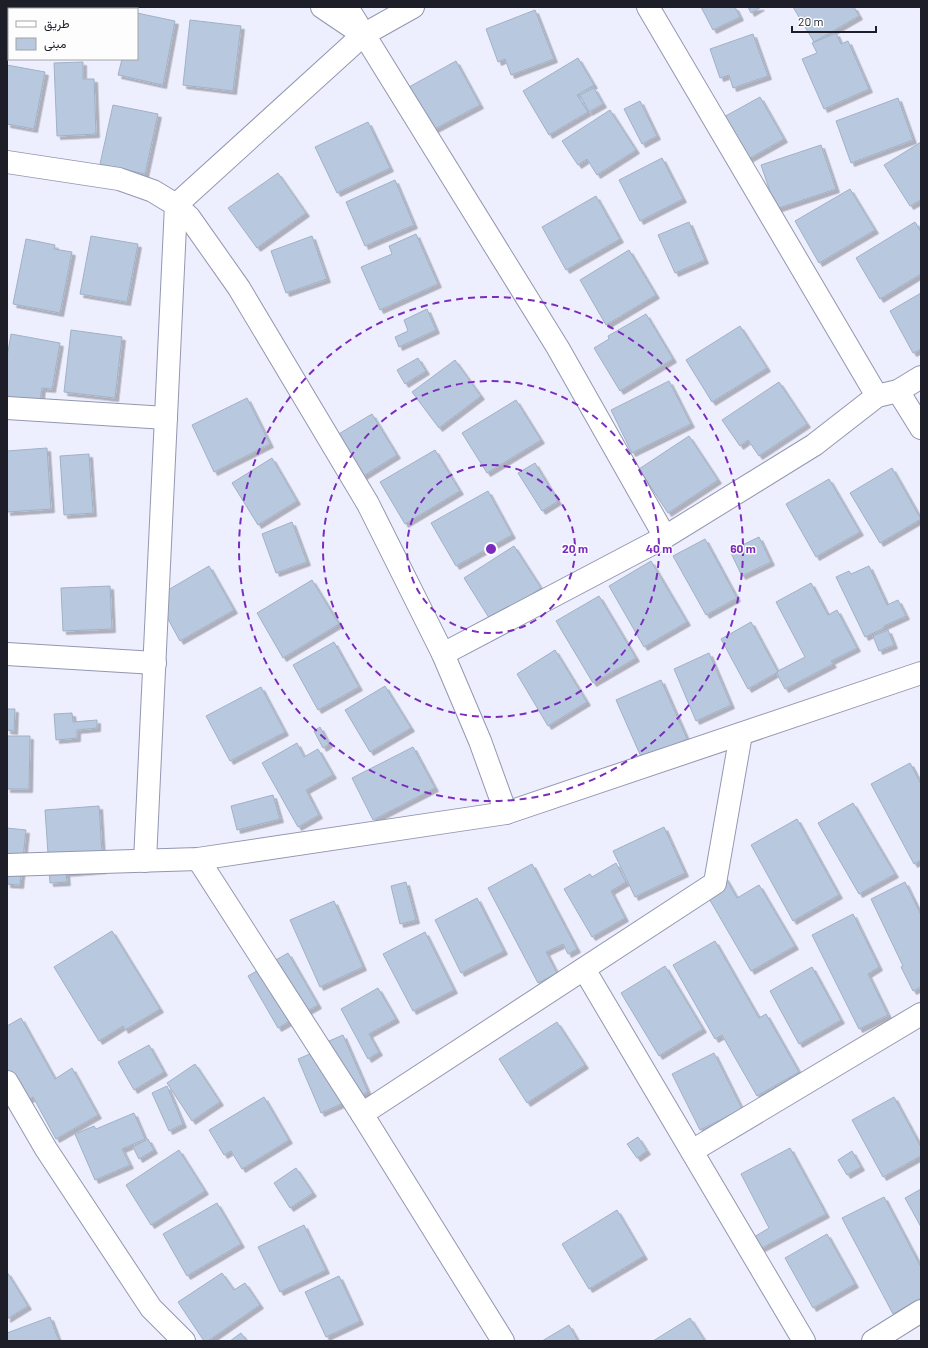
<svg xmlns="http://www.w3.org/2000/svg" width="928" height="1348" font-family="Barlow,Vazirmatn,sans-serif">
  <defs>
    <filter id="shadow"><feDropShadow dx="3.5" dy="3.5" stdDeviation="0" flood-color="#0004"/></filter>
  </defs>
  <rect width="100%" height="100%" fill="#edefff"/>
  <!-- building -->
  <g fill="#b8c9df" stroke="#a0b1c6" filter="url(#shadow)">
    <polygon points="7,7 56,7 56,9 9,9 9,26 7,26"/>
    <rect x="71" y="7" width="50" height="2"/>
    <polygon points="701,7 735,7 740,17 713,30"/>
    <polygon points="748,7 761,7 751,13"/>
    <polygon points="793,7 854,7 859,16 814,42"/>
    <polygon points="535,10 554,59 511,75 505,59 498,62 486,29"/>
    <polygon points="137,13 175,21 163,85 118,75 122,59 137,59"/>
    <polygon points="190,20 241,26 233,91 183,85"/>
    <polygon points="836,33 841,44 848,41 869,89 824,109 802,59 817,53 812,43"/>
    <polygon points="753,34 768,76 733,88 729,75 720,78 710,49"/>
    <polygon points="578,58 594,85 577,95 588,112 549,135 523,91"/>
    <polygon points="456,61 480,105 433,130 409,87"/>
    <polygon points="83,62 83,79 94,79 96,134 57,136 54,63"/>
    <polygon points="7,65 45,72 34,129 7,124"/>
    <polygon points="594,88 603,104 589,112 580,95"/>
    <polygon points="760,97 784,139 745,161 722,118"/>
    <polygon points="898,98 913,140 851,163 836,121"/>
    <polygon points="640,101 657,136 642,144 624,109"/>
    <polygon points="113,105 158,114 145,174 100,164"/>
    <polygon points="610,110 636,150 597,175 587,159 578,165 562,141"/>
    <polygon points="368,122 390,168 337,193 315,147"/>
    <polygon points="921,142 921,200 910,206 884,165"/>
    <polygon points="821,145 836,189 776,209 761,165"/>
    <polygon points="662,158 683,199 640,221 619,180"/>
    <polygon points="278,173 306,213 257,248 228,208"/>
    <polygon points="395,180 414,225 365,246 346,202"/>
    <polygon points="850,189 875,230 819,263 795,221"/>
    <polygon points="596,196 620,239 566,270 542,227"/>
    <polygon points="689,222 705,260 675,273 658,235"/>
    <polygon points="915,222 921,232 921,274 880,299 856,258"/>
    <polygon points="416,234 438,284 380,310 361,267 392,254 389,246"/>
    <polygon points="91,236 138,244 127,302 80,294"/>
    <polygon points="312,236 327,279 286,293 271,251"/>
    <polygon points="26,239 55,245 54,249 72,252 60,313 13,304"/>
    <polygon points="629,250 656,295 606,325 580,280"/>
    <polygon points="921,293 921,349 913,353 890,311"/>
    <polygon points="427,309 436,330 399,347 395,337 408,331 404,320"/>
    <polygon points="646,314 673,359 620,391 594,348 609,339 608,336"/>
    <polygon points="740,326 767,368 712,402 686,360"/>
    <polygon points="71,330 122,337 115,398 64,392"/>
    <polygon points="11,334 60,343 52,389 42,388 39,409 7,403 7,357"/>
    <polygon points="418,358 426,371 405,384 397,370"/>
    <polygon points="455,360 481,396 439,428 412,392"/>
    <polygon points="669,381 691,424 632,453 611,410"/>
    <polygon points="779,382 807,424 759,456 748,440 740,446 722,420"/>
    <polygon points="247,398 270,444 214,472 192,425"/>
    <polygon points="516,400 541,440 487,473 462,433"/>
    <polygon points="372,414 397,455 357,480 332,438"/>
    <polygon points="689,436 718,480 668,513 639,469"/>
    <polygon points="47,448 51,509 7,512 7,451"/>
    <polygon points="435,450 460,491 405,524 380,482"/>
    <polygon points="89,454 93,513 64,515 60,456"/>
    <polygon points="272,458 297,501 258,525 232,483"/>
    <polygon points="535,463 558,501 542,511 518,473"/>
    <polygon points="892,468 921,519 880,543 850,493"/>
    <polygon points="829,479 860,532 816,557 786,504"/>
    <polygon points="488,491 512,535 456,566 431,523"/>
    <polygon points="292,522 307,562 276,573 262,534"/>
    <polygon points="759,537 771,562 742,576 730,551"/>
    <polygon points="705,539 737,598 706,615 673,556"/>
    <polygon points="514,546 541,588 491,621 464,578"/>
    <polygon points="651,561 687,622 644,647 609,586"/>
    <polygon points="209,566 234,610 180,641 156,597"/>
    <polygon points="869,566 887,605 898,600 906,616 884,626 884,628 865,637 836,577 849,571 851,574"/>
    <polygon points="312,580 339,624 283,658 257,613"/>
    <polygon points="811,583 828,615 837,610 857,648 831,661 833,664 785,689 776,672 805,657 776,602"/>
    <polygon points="110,586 112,629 63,631 61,588"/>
    <polygon points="599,596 636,658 593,683 556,621"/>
    <polygon points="751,622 778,672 748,689 721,639"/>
    <polygon points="888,630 894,645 879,651 873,636"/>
    <polygon points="334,642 359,687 318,710 293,665"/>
    <polygon points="555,650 587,702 548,726 517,674"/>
    <polygon points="709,653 731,705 696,721 674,669"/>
    <polygon points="661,680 687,739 642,759 616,700"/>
    <polygon points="385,686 411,728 370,752 345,710"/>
    <polygon points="261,687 285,732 230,761 206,716"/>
    <polygon points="7,709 15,709 14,731 7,730"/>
    <polygon points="72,713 73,722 97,720 97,728 77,730 77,738 56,740 54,714"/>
    <polygon points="320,727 329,744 323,748 314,731"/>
    <polygon points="7,736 30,736 29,789 7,789"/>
    <polygon points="297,743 304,757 318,749 333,775 306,790 319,815 298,827 262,763"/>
    <polygon points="413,747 435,788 373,820 352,778"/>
    <polygon points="910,763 921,784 921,860 914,864 871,784"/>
    <polygon points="273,795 280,819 237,830 231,806"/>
    <polygon points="853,803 895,874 859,894 818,823"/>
    <polygon points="99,806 103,870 66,873 67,882 50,883 45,810"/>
    <polygon points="797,819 839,895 793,921 751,845"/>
    <polygon points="664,827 685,873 635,897 613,851"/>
    <polygon points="7,828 26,830 20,885 7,884"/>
    <polygon points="616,863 626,882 611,891 625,918 592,937 564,889 590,874 592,877"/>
    <polygon points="532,864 577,949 568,954 563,944 546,952 557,973 538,983 488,888"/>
    <polygon points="725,877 737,898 759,885 795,946 751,971 704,890"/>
    <polygon points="406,882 416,920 400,924 391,886"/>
    <polygon points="905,882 921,915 921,987 913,991 901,967 903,966 871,899"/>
    <polygon points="477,898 504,951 461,973 435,920"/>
    <polygon points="334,901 363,967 320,987 290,920"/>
    <polygon points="853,914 879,967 868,974 888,1015 859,1029 812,935"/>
    <polygon points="112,931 160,1009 125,1030 123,1026 99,1041 54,967"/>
    <polygon points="425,932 454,990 413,1011 383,954"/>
    <polygon points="715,941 759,1018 766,1014 799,1072 757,1096 722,1035 715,1039 673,965"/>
    <polygon points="288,953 318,1005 278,1028 248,976"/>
    <polygon points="665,966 703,1029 659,1056 621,993"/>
    <polygon points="812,967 841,1020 799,1044 770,991"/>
    <polygon points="378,988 396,1019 369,1034 379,1052 368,1059 341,1009"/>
    <polygon points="21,1018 55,1079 72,1068 98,1115 56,1139 33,1097 19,1105 7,1083 7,1026"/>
    <polygon points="557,1022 585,1065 527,1103 499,1059"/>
    <polygon points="343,1035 368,1092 321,1113 298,1059 324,1048 322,1044"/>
    <polygon points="149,1045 164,1072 134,1090 118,1062"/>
    <polygon points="714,1053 742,1109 700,1130 672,1074"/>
    <polygon points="195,1064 220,1102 192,1121 167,1083"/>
    <polygon points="167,1086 183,1124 169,1131 152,1093"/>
    <polygon points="264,1097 289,1140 242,1169 231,1151 224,1155 209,1130"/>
    <polygon points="894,1097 921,1147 921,1156 883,1177 852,1120"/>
    <polygon points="134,1113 145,1139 122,1149 130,1165 95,1180 75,1134 94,1126 96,1129"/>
    <polygon points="638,1137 647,1151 637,1158 627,1144"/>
    <polygon points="148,1139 154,1150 139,1159 133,1147"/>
    <polygon points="790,1148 826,1214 760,1249 754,1237 769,1228 741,1174"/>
    <polygon points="179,1150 205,1191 151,1225 126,1185"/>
    <polygon points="852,1151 861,1167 847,1175 838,1160"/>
    <polygon points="296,1168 313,1193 290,1208 274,1183"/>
    <polygon points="921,1189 921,1227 905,1198"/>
    <polygon points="884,1197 921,1267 921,1298 893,1314 842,1218"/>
    <polygon points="217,1203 241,1244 187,1276 163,1234"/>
    <polygon points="617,1210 644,1256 589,1289 562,1244"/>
    <polygon points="304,1225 326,1270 280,1292 258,1247"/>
    <polygon points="827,1234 855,1284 813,1308 785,1258"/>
    <polygon points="7,1272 28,1306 7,1319"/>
    <polygon points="222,1273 234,1290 245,1283 260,1305 208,1341 204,1341 178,1302"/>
    <polygon points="339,1276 360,1321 326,1337 305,1292"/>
    <polygon points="50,1317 59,1341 7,1341 7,1333"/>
    <polygon points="690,1318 705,1341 653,1341"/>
    <polygon points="569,1325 578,1341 542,1341"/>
    <polygon points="241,1333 247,1341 230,1341"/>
  </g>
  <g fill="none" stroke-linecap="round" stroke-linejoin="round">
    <defs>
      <g id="minor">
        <polyline points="322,7 359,32"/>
        <polyline points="347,7 558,348 665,537"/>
        <polyline points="648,7 877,396"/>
        <polyline points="7,162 119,179 153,191 176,205 189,217 239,288 368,504 443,654 480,741 506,813"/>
        <polyline points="898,391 921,428"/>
        <polyline points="7,408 166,418"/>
        <polyline points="7,654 155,663"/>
        <polyline points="443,654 665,537 814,445 877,396 898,391 921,377"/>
        <polyline points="198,859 362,1114 503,1341"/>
        <polyline points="145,861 176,205 363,35 413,7"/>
        <polyline points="7,865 198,859 506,813 921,673"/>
        <polyline points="584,969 804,1341"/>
        <polyline points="7,1082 46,1149 151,1308 184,1341"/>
        <polyline points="362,1114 715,883 741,734"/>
        <polyline points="692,1151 921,1014"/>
        <polyline points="873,1341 921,1311"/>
      </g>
    </defs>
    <!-- minor casing -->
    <use href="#minor" stroke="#9397af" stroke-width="24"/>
    <!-- minor -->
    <use href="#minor" stroke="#fff" stroke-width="22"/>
  </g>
  <!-- distance rings -->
  <g fill="none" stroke="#7b2cbf" stroke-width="2" stroke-dasharray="7 5">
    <circle cx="491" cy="549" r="84"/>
    <circle cx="491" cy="549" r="168"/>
    <circle cx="491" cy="549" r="252"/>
  </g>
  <circle cx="491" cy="549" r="6" fill="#7b2cbf" stroke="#fdfdfd" stroke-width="2"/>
  <g font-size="12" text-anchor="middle" font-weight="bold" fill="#7b2cbf" stroke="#fdfdfd" stroke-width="3" stroke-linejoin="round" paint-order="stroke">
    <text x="575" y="553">20 m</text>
    <text x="659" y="553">40 m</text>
    <text x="743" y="553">60 m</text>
  </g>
  <!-- border -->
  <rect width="928" height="1348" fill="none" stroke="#1d1e28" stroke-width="16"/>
  <!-- legend -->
  <rect x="8" y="8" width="130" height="52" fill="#fdfdfd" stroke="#a3a4a8"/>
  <rect x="16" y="21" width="20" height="6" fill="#ffffff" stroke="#a3a4a8"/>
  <text x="44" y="28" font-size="12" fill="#1d1e28">طريق</text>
  <rect x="16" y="38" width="20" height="12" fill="#b8c9df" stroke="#a3a4a8"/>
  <text x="44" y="48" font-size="12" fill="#1d1e28">مبنى</text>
  <!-- scale -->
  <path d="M792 26v6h84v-6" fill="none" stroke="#1d1e28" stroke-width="2"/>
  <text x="798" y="26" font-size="12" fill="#1d1e28" stroke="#fdfdfd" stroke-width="3" paint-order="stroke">20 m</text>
</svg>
